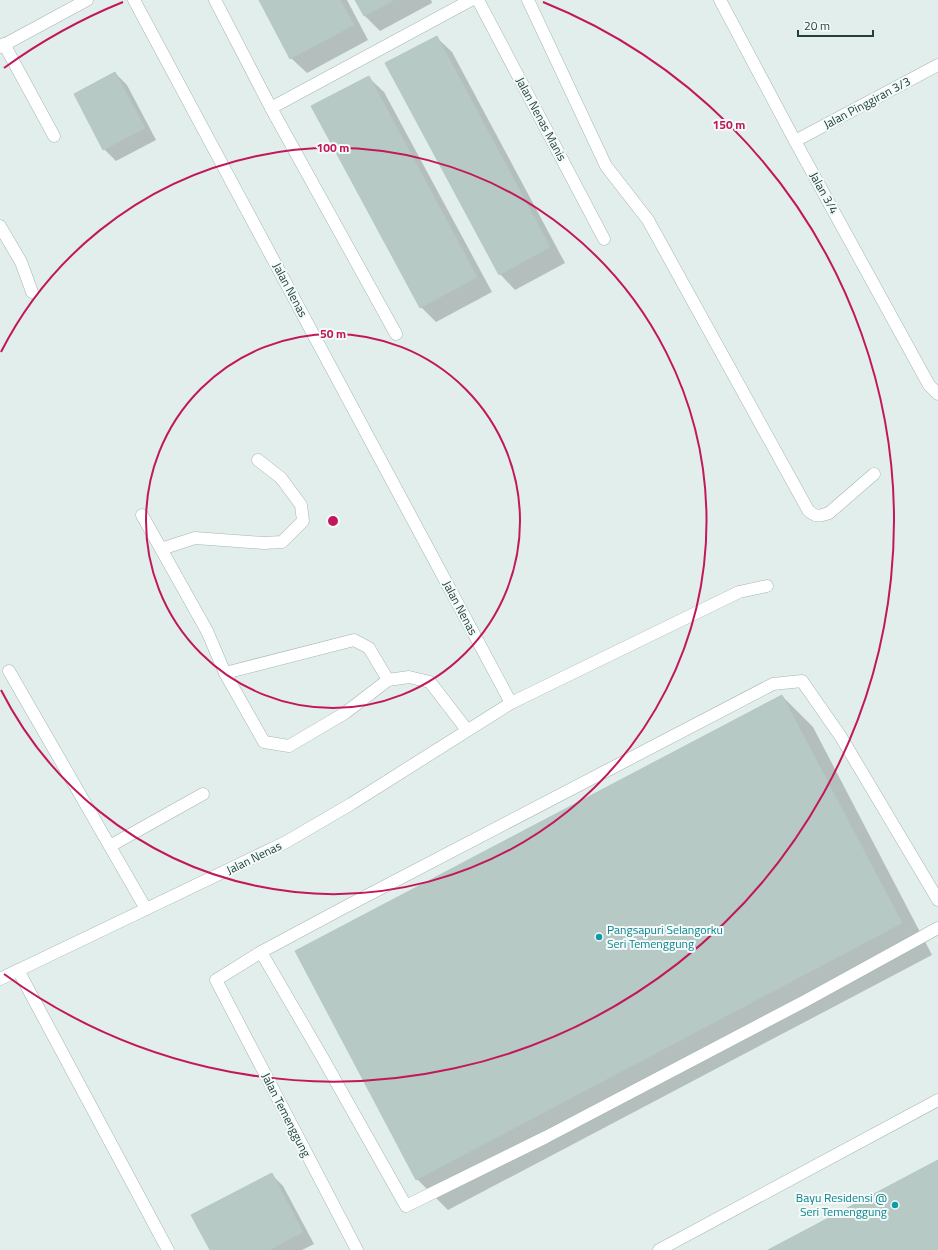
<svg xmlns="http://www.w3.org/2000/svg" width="938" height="1250" font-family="'Titillium Web',sans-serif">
  <rect width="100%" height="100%" fill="#e2eeeb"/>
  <!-- shadow -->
  <g fill="#0003">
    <polygon points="260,0 347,0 368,40 307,73 291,58"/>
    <polygon points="357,0 431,0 432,3 380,31 365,16"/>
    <polygon points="436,37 452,52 565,263 515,290 500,274"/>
    <polygon points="115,73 127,85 156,140 116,161 104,149"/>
    <polygon points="368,77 384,92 492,292 436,322 421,307"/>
    <polygon points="782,696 813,727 932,955 448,1210 417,1179"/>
    <polygon points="271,1174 283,1186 314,1244 302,1250 211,1250"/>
  </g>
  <!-- building -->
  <g fill="#b7c9c4" stroke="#b4c8c3">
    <polygon points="259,0 340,0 354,25 290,59"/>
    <polygon points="355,0 394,0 364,16"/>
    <polygon points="437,36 550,247 499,275 385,63"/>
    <polygon points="115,72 145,128 103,150 74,94"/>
    <polygon points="369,76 477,277 420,308 311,106"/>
    <polygon points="782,695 902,923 416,1180 295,951"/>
    <polygon points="938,1160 938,1250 768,1250"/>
    <polygon points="272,1173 303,1232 269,1250 210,1250 191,1215"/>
  </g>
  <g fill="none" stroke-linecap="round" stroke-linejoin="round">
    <defs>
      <g id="minor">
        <polyline points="134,0 511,703"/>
        <polyline points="215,0 271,108 396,334"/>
        <polyline points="478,0 604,239"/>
        <path d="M528,0L606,166L648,220L808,510C816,518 820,516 829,513L874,474"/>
        <polyline points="720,0 795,141 929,385 938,394"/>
        <polyline points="4,44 54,136"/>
        <polyline points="0,47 87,0"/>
        <polyline points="271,108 471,0"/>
        <polyline points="795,141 938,65"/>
        <polyline points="0,226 21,262 32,292"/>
        <polyline points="142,515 207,631 225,673 264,742 289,746 345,713 388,680 409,677 430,682 467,730"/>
        <polyline points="161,549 195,538 264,543 282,542 303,521 301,505 281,478 258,460"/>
        <polyline points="9,671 146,909"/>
        <polyline points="225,673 354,640 369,648 388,680"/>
        <polyline points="110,846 203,794"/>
        <polyline points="938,900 841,737 802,681 773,684 345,907 261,952 321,1055 406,1206 546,1137 805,1001 938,928"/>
        <polyline points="261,952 216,980 357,1250"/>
        <polyline points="18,970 168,1250"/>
        <polyline points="0,979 286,842 351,804 511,703 739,592 767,586"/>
        <polyline points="659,1250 938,1100"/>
      </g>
    </defs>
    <!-- minor casing -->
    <use href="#minor" stroke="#a4b6b4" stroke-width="13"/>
    <!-- minor -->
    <use href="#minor" stroke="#fff" stroke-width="12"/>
  </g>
  <!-- distance rings -->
  <g fill="none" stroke="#c2185b" stroke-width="2">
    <circle cx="333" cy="521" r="187"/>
    <path d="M1 352A373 373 0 1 1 1 690"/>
    <path d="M4 68A560 560 0 0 1 123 2M543 2A560 560 0 1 1 4 974"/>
  </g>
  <!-- markers -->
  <g fill="#0f9aa8" stroke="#f3faf8" stroke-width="1.5">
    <circle cx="599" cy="937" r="4"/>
    <circle cx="895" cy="1205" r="4"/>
  </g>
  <g text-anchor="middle" stroke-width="4" stroke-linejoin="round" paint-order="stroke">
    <!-- street labels -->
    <g font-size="12" fill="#21403e" stroke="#f3faf8">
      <text transform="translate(867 103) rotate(-28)" y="4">Jalan Pinggiran 3/3</text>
      <text transform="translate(541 119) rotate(62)" y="4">Jalan Nenas Manis</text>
      <text transform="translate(824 193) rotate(61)" y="4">Jalan 3/4</text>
      <text transform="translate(290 290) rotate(62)" y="4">Jalan Nenas</text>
      <text transform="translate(460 608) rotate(62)" y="4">Jalan Nenas</text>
      <text transform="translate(254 858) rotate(-26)" y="4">Jalan Nenas</text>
      <text transform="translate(286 1115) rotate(63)" y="4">Jalan Temenggung</text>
    </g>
    <!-- culture labels -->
    <g font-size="12" fill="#0d838f" stroke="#f3faf8" text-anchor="start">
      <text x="607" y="934">Pangsapuri Selangorku<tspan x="607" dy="14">Seri Temenggung</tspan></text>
      <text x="887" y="1202" text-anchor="end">Bayu Residensi @<tspan x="887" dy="14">Seri Temenggung</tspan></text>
    </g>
  </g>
  <circle cx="333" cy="521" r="6" fill="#c2185b" stroke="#f3faf8" stroke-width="2"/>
  <g font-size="12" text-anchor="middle" font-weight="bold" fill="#c2185b" stroke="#f3faf8" stroke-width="4" stroke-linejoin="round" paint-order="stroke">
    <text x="729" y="129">150 m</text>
    <text x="333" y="152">100 m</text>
    <text x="333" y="338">50 m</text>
  </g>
  <!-- scale -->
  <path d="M798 30v6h75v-6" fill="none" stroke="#21403e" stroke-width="2"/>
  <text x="804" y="30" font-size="12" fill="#21403e" stroke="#f3faf8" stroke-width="3" paint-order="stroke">20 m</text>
</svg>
